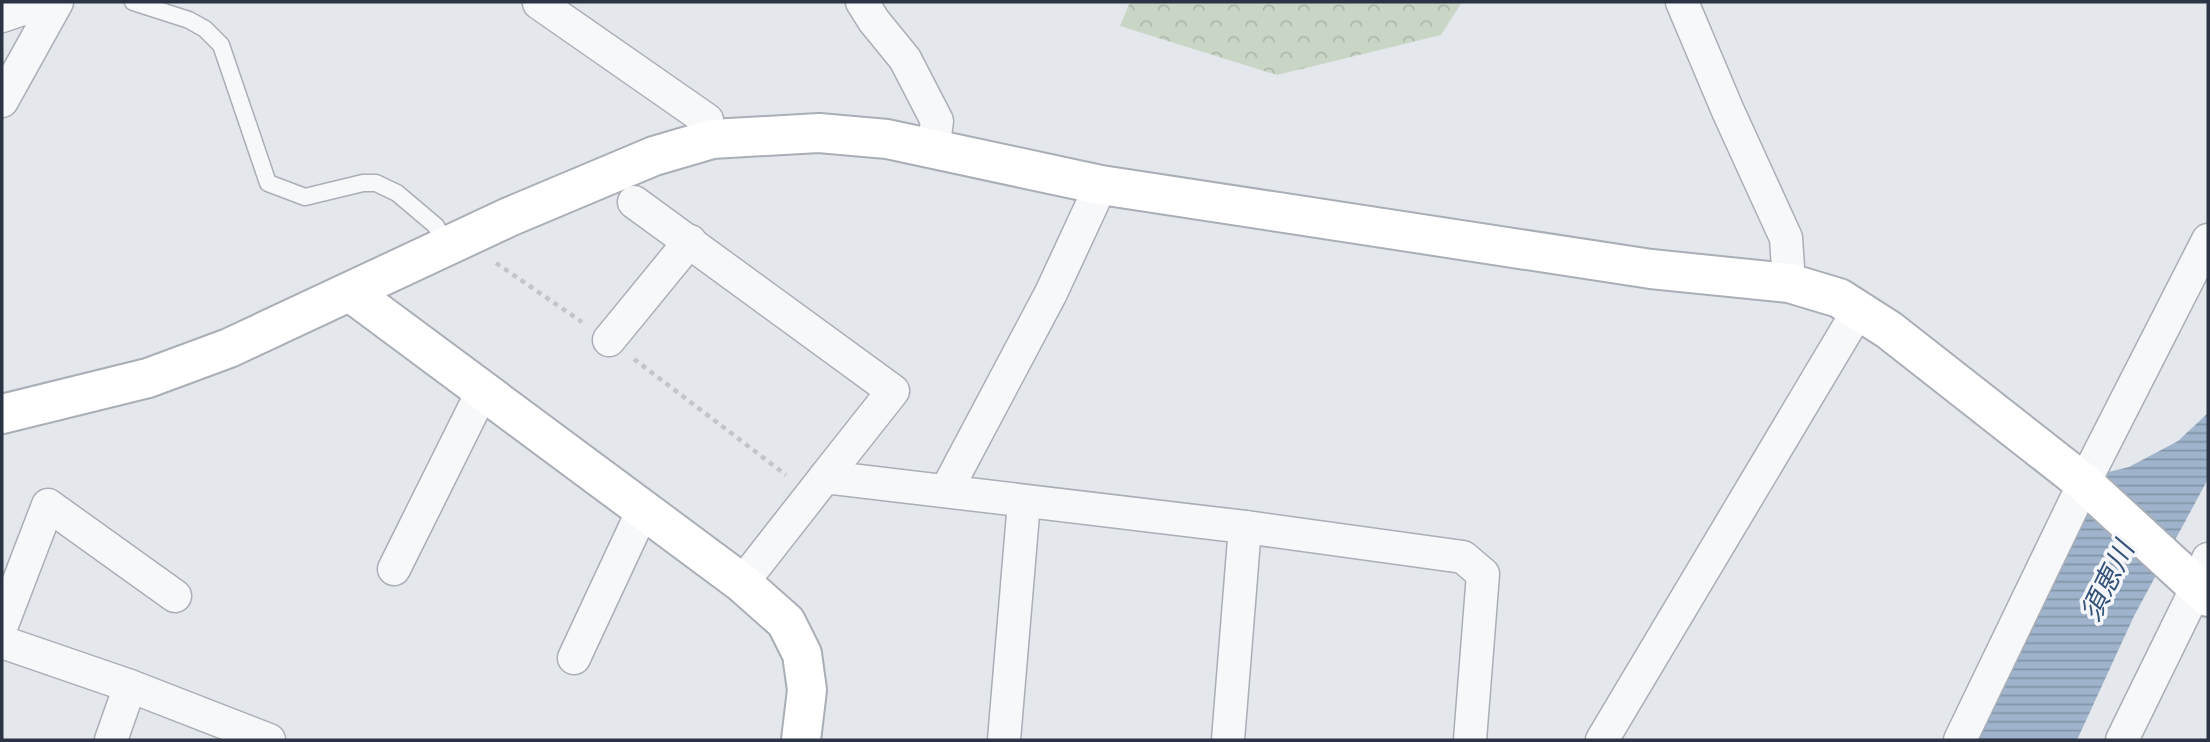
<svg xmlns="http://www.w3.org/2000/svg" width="2210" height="742" font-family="'Space Grotesk','Noto Sans JP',sans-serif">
  <defs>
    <pattern id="forest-crowns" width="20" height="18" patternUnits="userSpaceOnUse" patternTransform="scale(1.75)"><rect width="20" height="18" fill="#c9d6c5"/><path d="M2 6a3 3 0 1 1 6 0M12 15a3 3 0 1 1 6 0" fill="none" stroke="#adb8ab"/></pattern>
    <pattern id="water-rules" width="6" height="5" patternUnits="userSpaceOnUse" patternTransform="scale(1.75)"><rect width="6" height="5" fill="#9fb4cc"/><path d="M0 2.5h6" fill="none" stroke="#8293a7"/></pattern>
  </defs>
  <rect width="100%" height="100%" fill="#e4e7ec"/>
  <!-- forest -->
  <polygon fill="url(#forest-crowns)" points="1130,2 1462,2 1441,35 1277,75 1120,26"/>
  <!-- water -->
  <polygon fill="url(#water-rules)" points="2208,413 2208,479 2134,616 2077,740 1977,740 2100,474 2129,467 2178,441"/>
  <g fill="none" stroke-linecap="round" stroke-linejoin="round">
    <defs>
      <polyline id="lane" points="133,2 189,20 205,29 221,45 268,183 305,197 363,183 376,183 397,193 436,226 446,247"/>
      <g id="street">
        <polyline points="862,2 874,21 905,59 937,121 933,149"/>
        <polyline points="1682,2 1728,111 1786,238 1789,283"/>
        <polyline points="539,3 707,120 712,139"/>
        <polyline points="2,16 43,2"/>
        <polyline points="2,101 57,2"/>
        <polyline points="634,202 893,391 825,477"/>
        <polyline points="609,340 690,241"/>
        <polyline points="946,491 1051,293 1101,185"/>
        <polyline points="394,569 482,392"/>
        <polyline points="742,583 825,477 1245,527 1463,557 1483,574 1470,740"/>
        <polyline points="2,625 48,505 175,596"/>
        <polyline points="2,642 130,686 269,740"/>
        <polyline points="574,658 643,510"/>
        <polyline points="111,740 130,686"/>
        <polyline points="1004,740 1024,502"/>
        <polyline points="1228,740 1245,527"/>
        <polyline points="1602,740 1858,311"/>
        <polyline points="1960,740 2084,483 2208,240"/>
        <polyline points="2122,740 2197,587 2208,559"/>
      </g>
      <g id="secondary">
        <polyline points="350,292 742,583 786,622 802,654 807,690 801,740"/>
        <polyline points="2,414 148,378 229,348 509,217 654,156 712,139 819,133 887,139 1101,185 1651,269 1789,283 1839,298 1889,330 2084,483 2208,597"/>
      </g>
    </defs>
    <!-- lane casing -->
    <use href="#lane" stroke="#a9aeb7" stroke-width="19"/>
    <!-- street casing -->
    <use href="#street" stroke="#a9aeb7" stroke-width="35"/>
    <!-- secondary casing -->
    <use href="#secondary" stroke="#a9aeb7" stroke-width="42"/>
    <!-- path -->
    <g stroke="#c2c5cb" stroke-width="4.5" stroke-dasharray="5 5" stroke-linecap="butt">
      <polyline points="496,263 582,322"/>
      <polyline points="634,359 786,475"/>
    </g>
    <!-- lane -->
    <use href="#lane" stroke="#f7f8fa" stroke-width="16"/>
    <!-- street -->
    <use href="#street" stroke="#f7f8fa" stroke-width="32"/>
    <!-- secondary -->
    <use href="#secondary" stroke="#fff" stroke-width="38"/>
  </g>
  <g text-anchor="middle" stroke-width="7" stroke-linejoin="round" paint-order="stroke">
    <!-- water labels -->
    <g font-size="28" font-style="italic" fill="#34527a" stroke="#f4f6f9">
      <text transform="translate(2107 581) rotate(-64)" y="10">須恵川</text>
    </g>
  </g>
  <!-- border -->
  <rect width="2210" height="742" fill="none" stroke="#2b3445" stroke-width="7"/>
</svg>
